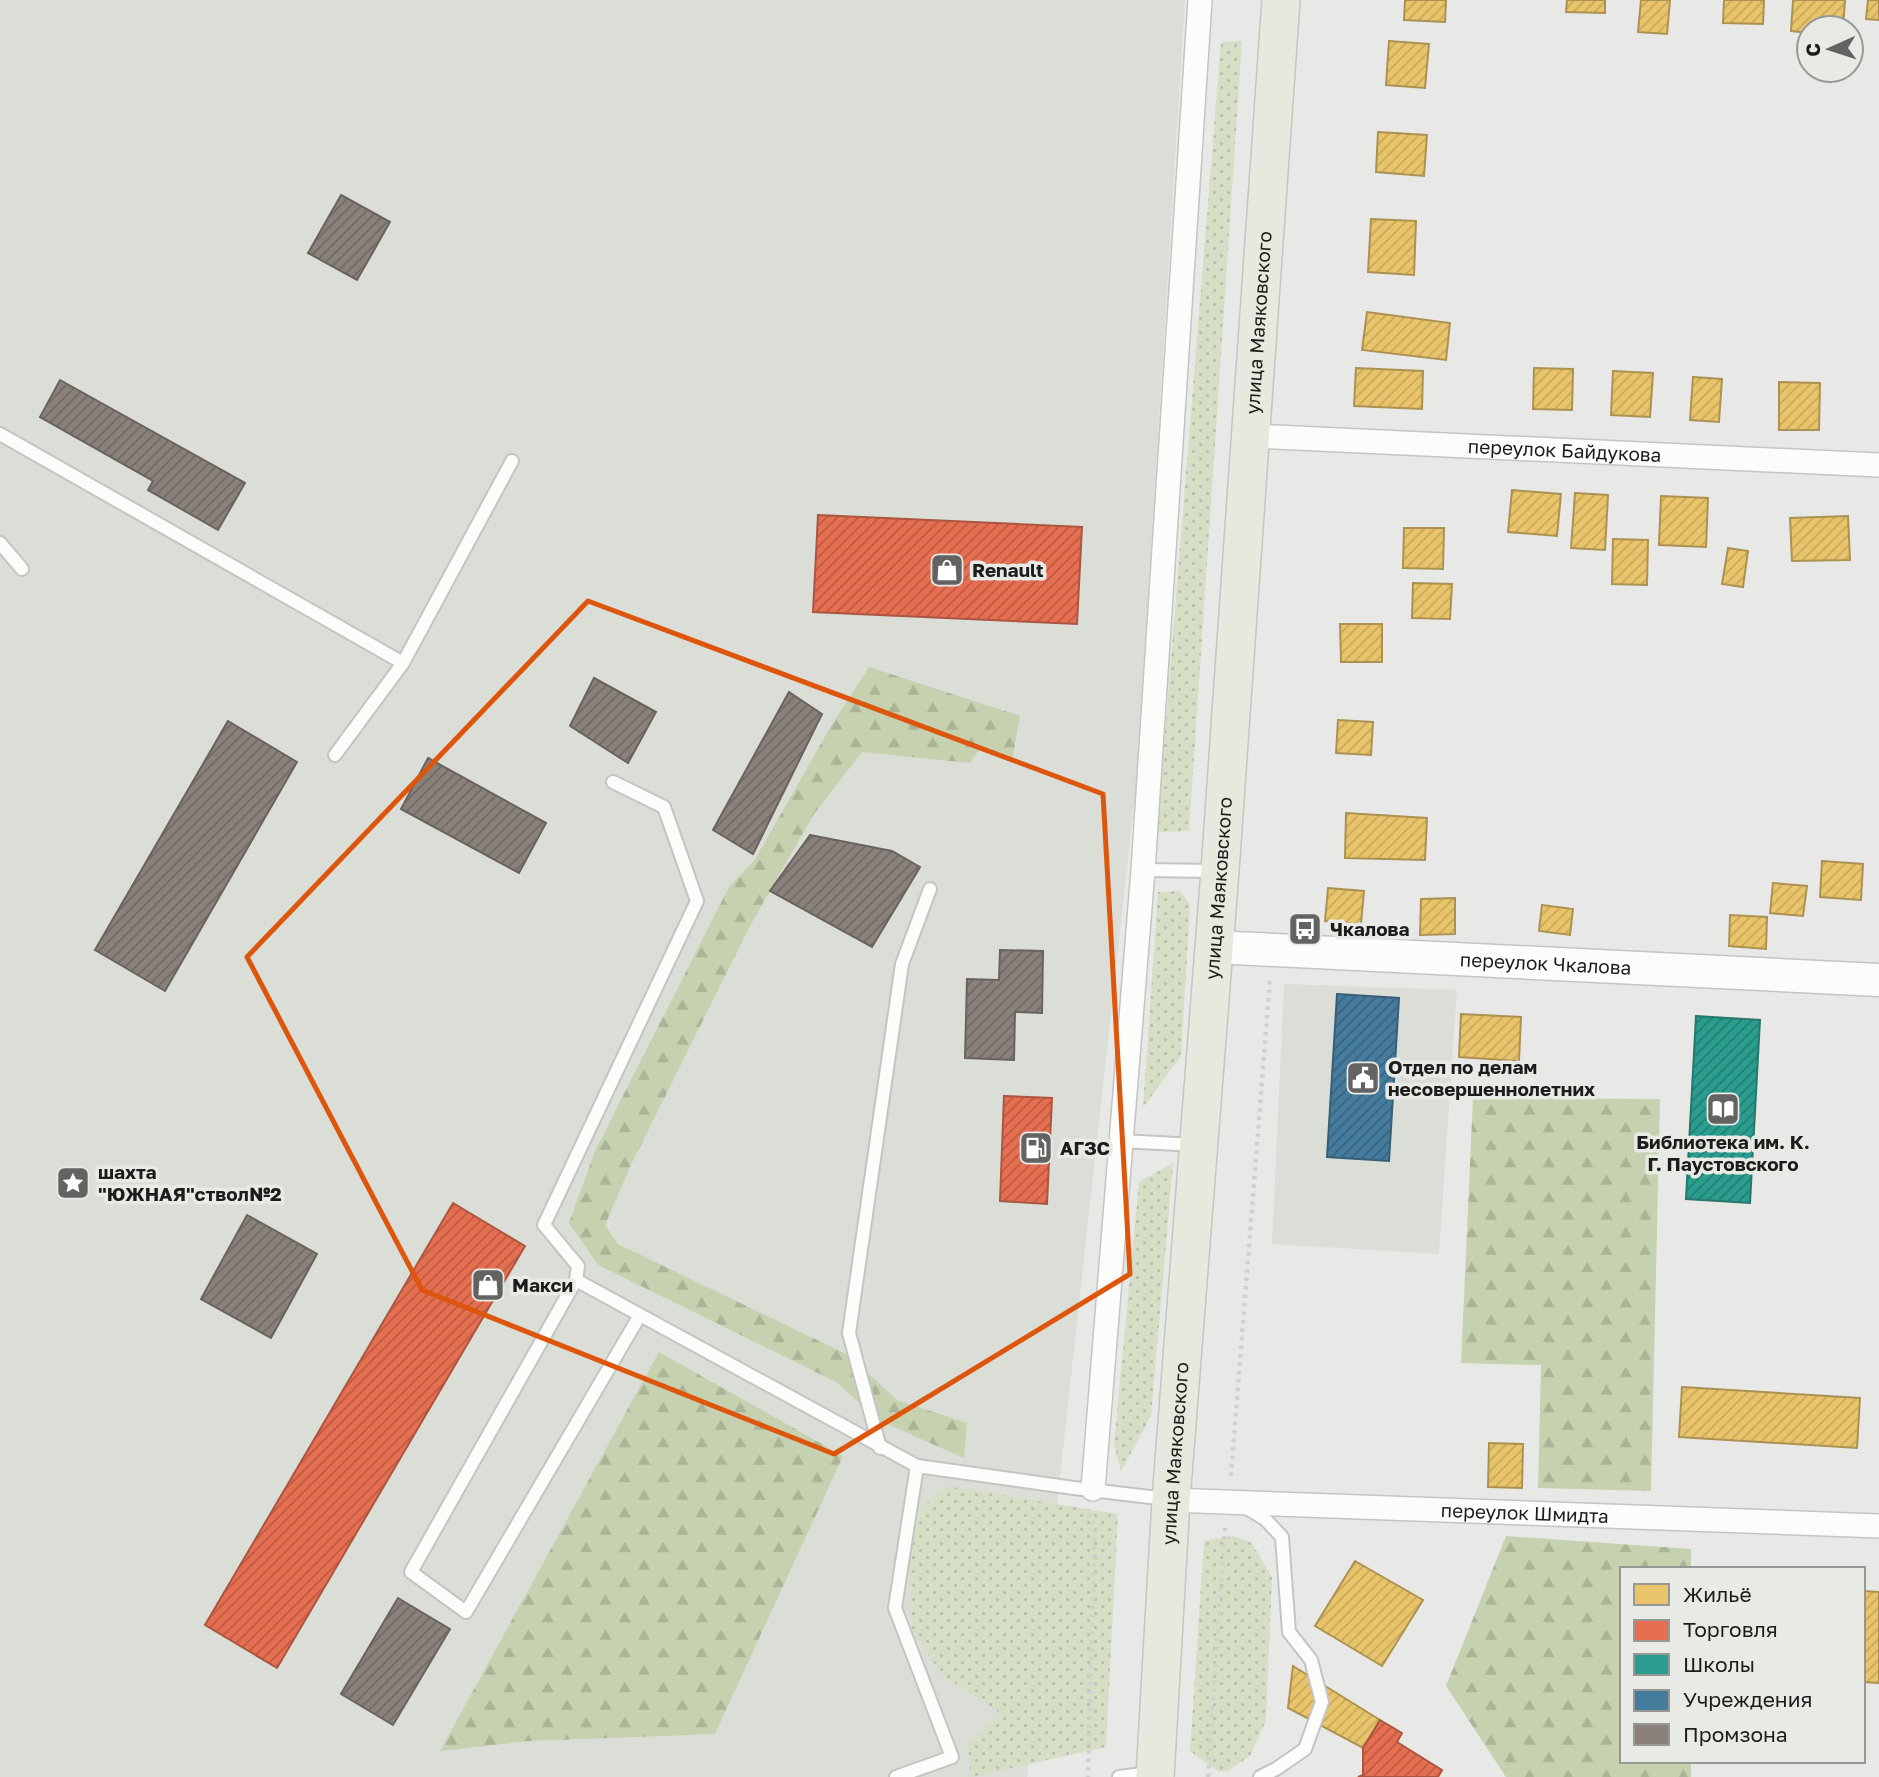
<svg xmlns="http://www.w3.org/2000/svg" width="1879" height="1777" font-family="'Golos Text',sans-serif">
  <defs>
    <pattern id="grass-dots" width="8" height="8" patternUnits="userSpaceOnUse" patternTransform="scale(1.75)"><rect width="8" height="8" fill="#d6dfc6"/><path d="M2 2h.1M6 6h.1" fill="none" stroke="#b7bfaa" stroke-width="1.8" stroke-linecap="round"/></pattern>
    <pattern id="forest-firs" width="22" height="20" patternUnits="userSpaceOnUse" patternTransform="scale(1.75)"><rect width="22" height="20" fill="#c6d2af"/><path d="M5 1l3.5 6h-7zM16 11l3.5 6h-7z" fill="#aab496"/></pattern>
    <pattern id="homes-hatch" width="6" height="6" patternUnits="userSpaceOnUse" patternTransform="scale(1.75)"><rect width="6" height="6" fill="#e9c46a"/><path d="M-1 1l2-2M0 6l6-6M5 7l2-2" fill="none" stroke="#c7a85b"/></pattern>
    <pattern id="shops-hatch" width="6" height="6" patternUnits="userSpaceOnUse" patternTransform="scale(1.75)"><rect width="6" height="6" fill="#e76f51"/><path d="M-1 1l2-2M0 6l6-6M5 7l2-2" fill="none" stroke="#ba5b42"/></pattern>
    <pattern id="schools-hatch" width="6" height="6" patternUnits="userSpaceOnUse" patternTransform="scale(1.75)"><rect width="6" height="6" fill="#2a9d8f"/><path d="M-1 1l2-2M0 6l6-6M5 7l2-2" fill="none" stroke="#237f74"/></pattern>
    <pattern id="public-hatch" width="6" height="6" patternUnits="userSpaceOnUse" patternTransform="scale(1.75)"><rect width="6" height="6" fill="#457b9d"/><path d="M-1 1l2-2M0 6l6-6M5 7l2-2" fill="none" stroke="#39647f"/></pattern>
    <pattern id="industry-hatch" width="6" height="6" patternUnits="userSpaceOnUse" patternTransform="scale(1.75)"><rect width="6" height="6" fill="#8a817c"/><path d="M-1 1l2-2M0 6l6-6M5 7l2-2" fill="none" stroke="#706965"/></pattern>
  </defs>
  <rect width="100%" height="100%" fill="#e8e9e6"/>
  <!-- built -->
  <g fill="#daded6">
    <polygon points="0,0 1185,0 1136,786 1027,1777 0,1777"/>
    <polygon points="1284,984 1457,990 1439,1254 1272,1244"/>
  </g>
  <!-- grass -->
  <g fill="url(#grass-dots)">
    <polygon points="1242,41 1189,831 1157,832 1221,42"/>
    <polygon points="1180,891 1190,905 1181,1056 1143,1108 1158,892"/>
    <polygon points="1173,1163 1151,1416 1121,1472 1114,1444 1139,1182"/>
    <polygon points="946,1486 1118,1514 1106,1747 971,1777 968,1745 1000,1713 942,1675 912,1631 909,1556 922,1507"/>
    <polygon points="1233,1536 1251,1542 1272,1577 1266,1721 1250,1756 1228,1771 1219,1772 1190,1751 1204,1541"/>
  </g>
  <!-- forest -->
  <g fill="url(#forest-firs)">
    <polygon points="869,667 1020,716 1012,761 981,747 970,763 862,752 814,814 750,926 630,1167 605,1225 618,1244 850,1356 897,1400 967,1423 964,1458 878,1420 836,1382 598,1265 569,1223 595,1151 729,887 754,861 831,726"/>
    <polygon points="1473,1098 1660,1099 1651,1491 1538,1488 1541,1365 1461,1363"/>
    <polygon points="659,1352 843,1456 715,1734 529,1741 440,1751"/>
    <polygon points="1506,1536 1691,1549 1691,1569 1622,1569 1622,1761 1691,1761 1691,1777 1506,1777 1446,1686"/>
  </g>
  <!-- homes -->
  <g fill="url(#homes-hatch)" stroke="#ac9252" stroke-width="2">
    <polygon points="1405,0 1446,0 1445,22 1404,20"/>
    <polygon points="1567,0 1605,0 1605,13 1566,12"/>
    <polygon points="1641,0 1670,0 1667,34 1638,32"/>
    <polygon points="1724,0 1764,0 1763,24 1723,23"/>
    <polygon points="1793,0 1845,0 1843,28 1809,28 1809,33 1791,31"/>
    <polygon points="1868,0 1879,0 1879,20 1866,19"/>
    <polygon points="1389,41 1429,44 1425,88 1386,85"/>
    <polygon points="1378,132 1427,135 1424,176 1376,172"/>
    <polygon points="1371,219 1416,221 1414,275 1368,272"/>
    <polygon points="1367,312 1450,323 1446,360 1362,350"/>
    <polygon points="1356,368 1423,371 1422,409 1354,406"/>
    <polygon points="1534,368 1573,369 1572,410 1533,409"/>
    <polygon points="1613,371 1653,373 1650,417 1611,415"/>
    <polygon points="1693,377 1722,379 1719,422 1690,420"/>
    <polygon points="1779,382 1820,383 1819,430 1779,430"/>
    <polygon points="1512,490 1561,494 1557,536 1508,532"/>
    <polygon points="1575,493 1608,495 1605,550 1571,548"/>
    <polygon points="1661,496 1708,498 1706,547 1659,545"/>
    <polygon points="1848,516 1850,560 1792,561 1790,518"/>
    <polygon points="1404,528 1444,528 1443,569 1403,568"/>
    <polygon points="1613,539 1648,540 1647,585 1612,584"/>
    <polygon points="1728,548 1748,551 1743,587 1722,584"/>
    <polygon points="1413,583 1452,584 1450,619 1412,618"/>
    <polygon points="1340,624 1382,624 1382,662 1341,662"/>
    <polygon points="1338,720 1373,722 1371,755 1336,753"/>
    <polygon points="1346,813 1427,818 1425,860 1345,858"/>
    <polygon points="1822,861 1863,864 1861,900 1820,897"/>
    <polygon points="1773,883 1807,886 1803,916 1770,913"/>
    <polygon points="1328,888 1364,891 1361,924 1325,921"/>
    <polygon points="1455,898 1455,934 1420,935 1421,899"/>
    <polygon points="1542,905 1573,909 1570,935 1539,931"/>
    <polygon points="1730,915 1767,917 1766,949 1729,946"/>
    <polygon points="1461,1014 1521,1017 1519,1061 1459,1057"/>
    <polygon points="1682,1387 1860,1398 1857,1448 1679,1437"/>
    <polygon points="1489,1443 1523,1444 1522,1488 1488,1487"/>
    <polygon points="1355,1561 1423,1600 1382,1666 1315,1626"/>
    <polygon points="1863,1591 1879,1592 1879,1683 1863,1682"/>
    <polygon points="1293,1666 1380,1720 1363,1748 1288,1708"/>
  </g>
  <!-- shops -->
  <g fill="url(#shops-hatch)" stroke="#aa5641" stroke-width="2">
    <polygon points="818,515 1082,527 1077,624 813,612"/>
    <polygon points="1004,1096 1052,1098 1047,1204 1000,1201"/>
    <polygon points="453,1203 525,1246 277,1668 205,1625"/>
    <polygon points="1380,1720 1402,1733 1397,1742 1442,1770 1438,1777 1358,1777 1363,1775 1363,1748"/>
  </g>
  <!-- schools -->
  <polygon fill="url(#schools-hatch)" stroke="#26776c" stroke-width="2" points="1696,1016 1760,1020 1750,1203 1686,1199"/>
  <!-- public -->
  <polygon fill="url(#public-hatch)" stroke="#395f76" stroke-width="2" points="1337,994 1399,998 1389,1161 1327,1157"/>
  <!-- industry -->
  <g fill="url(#industry-hatch)" stroke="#69635f" stroke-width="2">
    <polygon points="341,195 390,222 357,280 308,253"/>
    <polygon points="60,380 245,483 218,530 148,490 153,481 40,417"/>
    <polygon points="594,678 656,712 628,763 570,726"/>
    <polygon points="789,692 822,714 753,854 713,830"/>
    <polygon points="228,721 297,762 165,991 95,950"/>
    <polygon points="428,758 546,823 519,873 401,809"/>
    <polygon points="810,835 892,851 920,867 872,947 770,891"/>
    <polygon points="1000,950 1043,951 1042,1013 1015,1012 1014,1060 965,1058 967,979 999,980"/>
    <polygon points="247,1215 317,1254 271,1338 201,1299"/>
    <polygon points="398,1598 450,1629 393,1725 341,1694"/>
  </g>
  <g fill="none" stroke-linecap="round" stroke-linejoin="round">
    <defs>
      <g id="lane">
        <polyline points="0,434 403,663 512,461"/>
        <polyline points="0,543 22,569"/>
        <polyline points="335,755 403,663"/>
        <polyline points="1143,870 1216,871"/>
        <polyline points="1122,1141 1195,1145"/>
        <polyline points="576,1280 578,1266 544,1225 697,901 664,807 613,782"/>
        <polyline points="640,1315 466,1612 411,1572 576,1280 917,1466 1074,1488 1167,1499"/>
        <polyline points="880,1448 849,1333 902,964 930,889"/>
        <polyline points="1245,1507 1265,1519 1282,1537 1289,1632 1311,1660 1322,1702 1305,1749 1276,1769 1260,1777"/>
        <polyline points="896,1777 952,1757 895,1608 917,1466"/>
        <polyline points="1119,1777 1151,1773"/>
      </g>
      <g id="street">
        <path id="s1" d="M1252,436L1879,465"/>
        <polyline points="1093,1489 1143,870 1200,0"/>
        <path id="s2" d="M1171,1500L1879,1526"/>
      </g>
      <g id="secondary">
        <path id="s3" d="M1214,947L1879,980"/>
      </g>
      <g id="primary">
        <path id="s4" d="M1155,1777L1171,1500L1220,871L1281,0"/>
      </g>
    </defs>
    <!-- lane casing -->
    <use href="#lane" stroke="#c4c5c3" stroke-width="16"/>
    <!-- street casing -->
    <use href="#street" stroke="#c4c5c3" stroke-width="26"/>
    <!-- secondary casing -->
    <use href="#secondary" stroke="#c4c5c3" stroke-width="35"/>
    <!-- primary casing -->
    <use href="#primary" stroke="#c5c5c4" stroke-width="40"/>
    <!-- path -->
    <g stroke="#d0d0d0" stroke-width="4.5" stroke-dasharray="3.5 5" stroke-linecap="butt">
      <polyline points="1231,1476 1270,979"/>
      <polyline points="1088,1514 1095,1527 1088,1777"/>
      <polyline points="1208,1777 1225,1526"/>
    </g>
    <!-- lane -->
    <use href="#lane" stroke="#fcfcfb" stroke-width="12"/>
    <!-- street -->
    <use href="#street" stroke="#fcfcfb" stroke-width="23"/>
    <!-- secondary -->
    <use href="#secondary" stroke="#fcfcfb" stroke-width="32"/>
    <!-- primary -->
    <use href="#primary" stroke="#e5e9de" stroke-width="37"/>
  </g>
  <!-- marked area -->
  <path fill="none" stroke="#de560d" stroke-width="5" stroke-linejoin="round" d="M588,601L1103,794L1130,1274L834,1454L422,1290L247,957Z"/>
  <!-- icons -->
  <defs>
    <symbol id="shop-square" viewBox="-11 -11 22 22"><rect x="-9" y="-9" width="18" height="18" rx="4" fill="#636462" stroke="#e8eae5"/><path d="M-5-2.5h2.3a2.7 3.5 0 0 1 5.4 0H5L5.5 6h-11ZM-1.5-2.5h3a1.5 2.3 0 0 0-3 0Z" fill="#fff"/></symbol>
    <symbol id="bus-square" viewBox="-11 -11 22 22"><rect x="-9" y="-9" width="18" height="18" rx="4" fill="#636462" stroke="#e8eae5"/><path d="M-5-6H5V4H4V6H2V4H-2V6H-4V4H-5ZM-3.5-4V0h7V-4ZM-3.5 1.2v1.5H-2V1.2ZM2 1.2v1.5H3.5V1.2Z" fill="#fff"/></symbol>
    <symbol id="civic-square" viewBox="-11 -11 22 22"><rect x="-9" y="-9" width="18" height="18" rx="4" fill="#636462" stroke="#e8eae5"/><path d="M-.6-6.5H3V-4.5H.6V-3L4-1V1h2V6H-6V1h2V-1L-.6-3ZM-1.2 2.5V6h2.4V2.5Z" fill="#fff"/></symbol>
    <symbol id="library-square" viewBox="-11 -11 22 22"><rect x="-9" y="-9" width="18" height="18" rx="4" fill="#636462" stroke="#e8eae5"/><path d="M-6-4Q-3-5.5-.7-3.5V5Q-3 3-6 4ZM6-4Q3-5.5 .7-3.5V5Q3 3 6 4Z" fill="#fff"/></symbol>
    <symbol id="fuel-square" viewBox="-11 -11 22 22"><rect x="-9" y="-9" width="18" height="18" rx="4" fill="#636462" stroke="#e8eae5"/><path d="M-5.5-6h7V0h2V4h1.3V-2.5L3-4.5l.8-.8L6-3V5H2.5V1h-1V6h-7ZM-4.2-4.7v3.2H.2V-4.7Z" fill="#fff"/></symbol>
    <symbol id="sight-square" viewBox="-11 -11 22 22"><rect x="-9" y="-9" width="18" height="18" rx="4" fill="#636462" stroke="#e8eae5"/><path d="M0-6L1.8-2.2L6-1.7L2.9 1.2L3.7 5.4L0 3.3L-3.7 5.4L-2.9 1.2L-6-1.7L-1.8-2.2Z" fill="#fff"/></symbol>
  </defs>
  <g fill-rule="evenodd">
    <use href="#shop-square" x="928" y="551" width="38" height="38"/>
    <use href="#bus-square" x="1286" y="910" width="38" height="38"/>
    <use href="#civic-square" x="1344" y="1059" width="38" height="38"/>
    <use href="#library-square" x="1704" y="1090" width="38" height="38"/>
    <use href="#fuel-square" x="1017" y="1129" width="38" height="38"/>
    <use href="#sight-square" x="54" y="1164" width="38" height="38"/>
    <use href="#shop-square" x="469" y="1266" width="38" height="38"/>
  </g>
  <g text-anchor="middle" stroke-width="7" stroke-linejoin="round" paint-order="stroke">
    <!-- street labels -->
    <g font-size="19" fill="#1c1d1b" stroke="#e8eae5">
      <text dy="7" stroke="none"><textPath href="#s4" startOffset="1458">улица Маяковского</textPath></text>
      <text dy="7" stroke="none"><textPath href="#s1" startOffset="313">переулок Байдукова</textPath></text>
      <text dy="7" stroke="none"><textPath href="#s4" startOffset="891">улица Маяковского</textPath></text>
      <text dy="7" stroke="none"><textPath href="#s3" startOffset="332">переулок Чкалова</textPath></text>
      <text dy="7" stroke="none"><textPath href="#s4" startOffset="324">улица Маяковского</textPath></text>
      <text dy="7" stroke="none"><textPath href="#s2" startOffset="354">переулок Шмидта</textPath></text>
    </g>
    <!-- poi labels -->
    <g font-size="19" font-weight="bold" fill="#1c1d1b" stroke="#e8eae5" text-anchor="start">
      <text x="972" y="577">Renault</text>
      <text x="1330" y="936">Чкалова</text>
      <text x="1388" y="1074">Отдел по делам<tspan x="1388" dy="22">несовершеннолетних</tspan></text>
      <text x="1723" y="1149" text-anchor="middle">Библиотека им. К.<tspan x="1723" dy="22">Г. Паустовского</tspan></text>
      <text x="1060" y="1155">АГЗС</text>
      <text x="98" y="1179">шахта<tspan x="98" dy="22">"ЮЖНАЯ"ствол№2</tspan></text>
      <text x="512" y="1292">Макси</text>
    </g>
  </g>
  <!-- legend -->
  <rect x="1620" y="1567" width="245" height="196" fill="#e8eae5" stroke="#969894" stroke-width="2"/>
  <rect x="1634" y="1584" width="35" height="21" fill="#e9c46a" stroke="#969894" stroke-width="2"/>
  <text x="1683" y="1602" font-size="21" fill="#1c1d1b">Жильё</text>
  <rect x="1634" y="1620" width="35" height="21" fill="#e76f51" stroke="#969894" stroke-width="2"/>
  <text x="1683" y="1637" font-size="21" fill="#1c1d1b">Торговля</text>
  <rect x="1634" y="1654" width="35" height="21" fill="#2a9d8f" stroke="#969894" stroke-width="2"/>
  <text x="1683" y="1672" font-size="21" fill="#1c1d1b">Школы</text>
  <rect x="1634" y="1690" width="35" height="21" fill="#457b9d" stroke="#969894" stroke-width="2"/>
  <text x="1683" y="1707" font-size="21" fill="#1c1d1b">Учреждения</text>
  <rect x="1634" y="1724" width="35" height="21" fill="#8a817c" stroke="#969894" stroke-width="2"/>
  <text x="1683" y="1742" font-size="21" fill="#1c1d1b">Промзона</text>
  <!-- north arrow -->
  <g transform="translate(1830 49) rotate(267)"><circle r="33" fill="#e8eae5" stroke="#969894" stroke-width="2"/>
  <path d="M0-5L12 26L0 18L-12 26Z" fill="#636462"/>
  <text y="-10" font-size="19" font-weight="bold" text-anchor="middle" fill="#1c1d1b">С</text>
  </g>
</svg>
